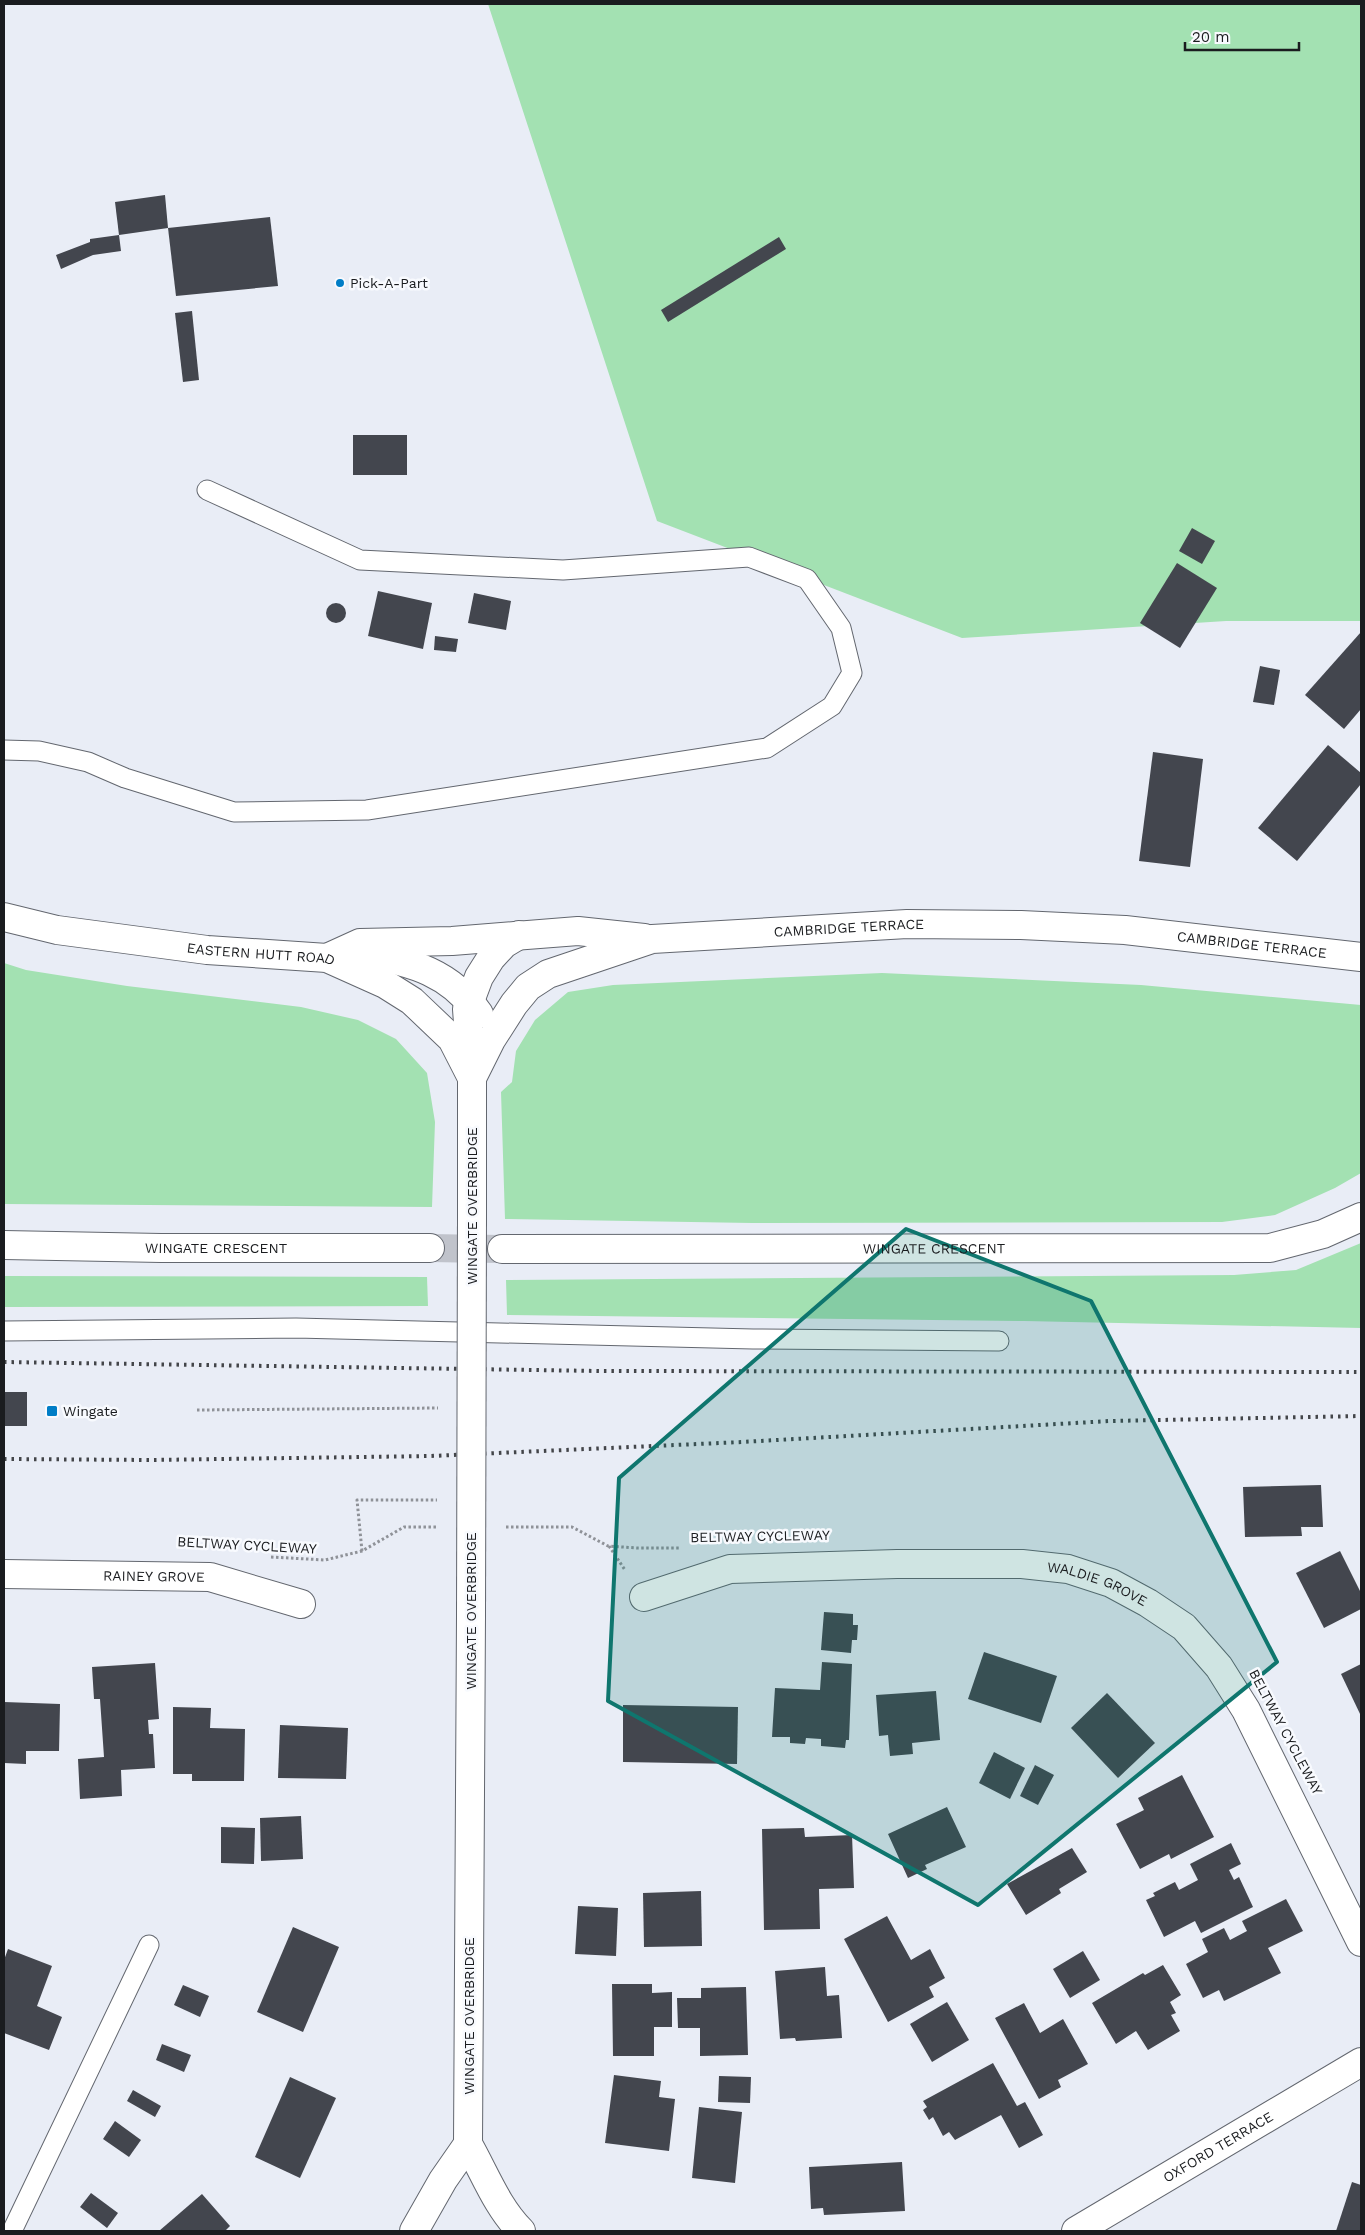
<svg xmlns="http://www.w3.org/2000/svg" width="1365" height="2235" font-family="'Work Sans',sans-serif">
  <rect width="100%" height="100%" fill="#e9edf6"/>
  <!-- green -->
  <g fill="#a3e1b2">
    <polygon points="488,4 1361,4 1361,621 1226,621 962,638 657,521"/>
    <polygon points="4,963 26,970 127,986 301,1007 358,1020 396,1039 427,1073 435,1122 432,1207 4,1204"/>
    <polygon points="882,973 1141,985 1361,1005 1361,1173 1335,1188 1275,1215 1222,1222 752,1223 505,1219 501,1092 512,1082 516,1051 535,1020 568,992 613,985"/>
    <polygon points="1361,1243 1361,1328 1024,1321 507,1315 506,1280 1234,1275 1296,1270"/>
    <polygon points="4,1276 427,1277 428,1306 4,1307"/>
  </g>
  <!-- building -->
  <g fill="#43464e">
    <polygon points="165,195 168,228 119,235 115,202"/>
    <polygon points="270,217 278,286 176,296 168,228"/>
    <polygon points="119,235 121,251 93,255 61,269 56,255 90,242 90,239"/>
    <polygon points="779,237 786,249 668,322 661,310"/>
    <polygon points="192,311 199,380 183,382 175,313"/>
    <rect x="353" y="435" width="54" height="40"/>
    <polygon points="1192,528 1215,541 1202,564 1179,551"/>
    <polygon points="1177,563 1217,588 1180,648 1140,623"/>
    <polygon points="378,591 432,603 423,649 368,636"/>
    <polygon points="474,593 511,601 506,630 468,623"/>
    <circle cx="336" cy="613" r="10"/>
    <polygon points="1361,632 1361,709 1344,729 1305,695"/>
    <polygon points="435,636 458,639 456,652 434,650"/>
    <polygon points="1260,666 1280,670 1274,705 1253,702"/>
    <polygon points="1328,745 1361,773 1361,784 1297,861 1258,828"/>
    <polygon points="1153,752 1203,759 1190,867 1139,861"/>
    <rect x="4" y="1392" width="23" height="34"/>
    <polygon points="1321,1485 1323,1527 1301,1527 1302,1536 1245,1537 1243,1487"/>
    <polygon points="1340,1551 1361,1593 1361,1609 1324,1628 1296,1573"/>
    <polygon points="824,1612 853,1614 853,1625 858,1625 857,1640 852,1640 851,1653 821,1650"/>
    <polygon points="984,1652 1057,1676 1041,1723 968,1699"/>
    <polygon points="822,1662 852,1664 849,1740 846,1740 845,1748 821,1746 821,1739 806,1738 805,1744 790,1743 790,1737 772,1737 775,1688 820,1690"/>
    <polygon points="155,1663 159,1719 148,1720 149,1734 153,1734 155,1768 121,1770 122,1796 80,1799 78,1759 104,1757 100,1699 94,1699 92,1667"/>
    <polygon points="1361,1664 1361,1716 1341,1674"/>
    <polygon points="936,1691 940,1740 912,1743 913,1754 890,1756 888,1735 879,1736 876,1695"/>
    <polygon points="1107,1693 1155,1743 1118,1778 1071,1728"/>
    <polygon points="4,1702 60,1704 59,1751 26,1751 26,1764 4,1763"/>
    <polygon points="623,1705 738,1707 737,1764 623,1762"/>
    <polygon points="173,1707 211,1708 210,1728 245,1729 244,1781 192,1781 192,1774 173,1774"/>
    <polygon points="280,1725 348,1728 346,1779 278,1778"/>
    <polygon points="994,1752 1025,1768 1010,1799 979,1783"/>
    <polygon points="1035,1765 1054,1775 1038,1805 1020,1796"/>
    <polygon points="1182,1775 1214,1837 1171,1859 1169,1854 1140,1869 1116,1824 1144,1810 1138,1798"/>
    <polygon points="947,1807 966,1847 925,1865 927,1869 908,1878 888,1834"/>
    <polygon points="301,1816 303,1859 261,1861 260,1818"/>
    <polygon points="221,1827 255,1828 254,1864 221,1863"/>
    <polygon points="804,1828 805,1837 852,1835 854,1888 819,1889 820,1929 764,1930 762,1829"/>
    <polygon points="1231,1843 1241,1864 1229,1870 1234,1880 1239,1877 1253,1907 1201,1933 1195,1921 1164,1937 1146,1900 1155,1896 1153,1893 1175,1882 1179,1890 1198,1880 1190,1864"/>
    <polygon points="1072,1848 1087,1872 1059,1889 1061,1893 1026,1915 1007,1884"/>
    <polygon points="701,1891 702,1946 644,1947 643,1893"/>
    <polygon points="1286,1899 1303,1931 1268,1948 1281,1973 1224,2001 1219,1990 1203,1998 1186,1964 1208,1952 1202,1939 1224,1928 1230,1940 1247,1931 1242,1921"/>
    <polygon points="578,1906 618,1908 616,1956 575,1954"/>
    <polygon points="887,1916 911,1960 930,1949 945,1978 929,1987 934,1997 888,2022 844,1939"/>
    <polygon points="293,1927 339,1947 303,2032 257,2012"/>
    <polygon points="8,1949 52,1966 37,2006 62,2017 49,2050 4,2033 4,1960"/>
    <polygon points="1083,1951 1100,1980 1070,1998 1053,1969"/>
    <polygon points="1163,1965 1181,1995 1170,2002 1176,2013 1171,2015 1180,2031 1148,2050 1136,2031 1116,2044 1092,2003 1143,1973 1145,1975"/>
    <polygon points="825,1967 827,1996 839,1995 842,2038 796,2041 795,2038 780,2039 775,1971"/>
    <polygon points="612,1984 652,1984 652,1993 672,1992 672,2027 654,2027 654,2056 613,2056"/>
    <polygon points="183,1985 209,1996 200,2017 174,2005"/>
    <polygon points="746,1987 748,2055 700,2056 700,2028 678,2028 677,1998 701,1998 701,1988"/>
    <polygon points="947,2002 969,2040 932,2062 910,2024"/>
    <polygon points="1024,2003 1040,2033 1063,2019 1088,2064 1058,2080 1061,2087 1039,2099 995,2018"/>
    <polygon points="162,2044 191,2055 184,2072 156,2060"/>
    <polygon points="993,2063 1017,2106 1025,2102 1043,2135 1019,2148 1001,2115 955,2140 949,2132 943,2136 933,2117 929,2120 923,2110 927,2107 923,2101"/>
    <polygon points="614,2075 661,2081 659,2097 675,2099 669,2151 605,2143"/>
    <polygon points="719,2076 751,2077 750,2103 718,2102"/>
    <polygon points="290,2077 336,2098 300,2178 255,2157"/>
    <polygon points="133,2090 161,2106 155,2117 127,2101"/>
    <polygon points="699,2107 742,2112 735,2183 692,2178"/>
    <polygon points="115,2121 141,2140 129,2157 103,2139"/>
    <polygon points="902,2162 905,2211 824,2215 823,2208 811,2209 809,2167"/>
    <polygon points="1352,2182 1361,2185 1361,2231 1336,2231"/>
    <polygon points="91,2193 118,2213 107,2228 80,2207"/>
    <polygon points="202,2194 230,2226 225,2231 159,2231"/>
  </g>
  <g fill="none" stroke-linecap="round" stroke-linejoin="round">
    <!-- secondary-tunnel -->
    <polyline stroke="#c0c3cb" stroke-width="28" stroke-dasharray="28 14" stroke-linecap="butt" points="430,1248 502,1249"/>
    <defs>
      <g id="lane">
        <polyline points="4,750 39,751 88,762 125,778 234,812 367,810 767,748 832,706 852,673 841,628 807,579 749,557 563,570 360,560 207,490"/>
        <polyline points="4,1331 296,1328 753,1339 999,1341"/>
        <polyline points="12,2231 149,1945"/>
      </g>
      <g id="street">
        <path id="s1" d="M4,1574L210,1577L301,1604"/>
        <path id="s2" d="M644,1597L730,1569L897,1564H1022L1068,1569L1111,1583L1148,1603L1184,1627L1219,1667L1246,1710L1361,1942"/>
      </g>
      <g id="secondary">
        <path id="s3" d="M4,917L57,930L207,950L327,958L385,984L412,1001L452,1039L472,1078"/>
        <path d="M366,954C412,962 451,973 479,1014"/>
        <polyline points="327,958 360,943 452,941 578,931 644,938"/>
        <path id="s4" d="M472,1078L491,1040L514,1004L528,987L548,974L652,939L907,924L1021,925L1125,930L1361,957"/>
        <polyline points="472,1215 472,1078 467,1009 479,977 491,958 504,944 519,935"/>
        <path id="s5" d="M4,1245L161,1248H430"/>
        <path id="s6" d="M502,1249L1270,1248L1323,1234L1361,1217"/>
        <path d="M471,1616L468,2144C485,2174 497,2207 521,2231"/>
        <polyline points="414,2231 443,2180 468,2144"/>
        <path id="s7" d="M1076,2231L1361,2062"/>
      </g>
    </defs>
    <!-- lane casing -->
    <use href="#lane" stroke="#63676f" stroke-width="21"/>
    <!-- street casing -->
    <use href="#street" stroke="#63676f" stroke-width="30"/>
    <!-- secondary casing -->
    <use href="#secondary" stroke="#63676f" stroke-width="30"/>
    <!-- path -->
    <g stroke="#8f9298" stroke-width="3" stroke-dasharray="2.5 2.5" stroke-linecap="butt">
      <polyline points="197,1410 438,1408"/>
      <polyline points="506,1527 572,1527 608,1546 637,1548 680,1548"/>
      <polyline points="609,1546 625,1570"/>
      <polyline points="362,1551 357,1500 437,1500"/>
      <polyline points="271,1557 325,1560 362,1551 404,1527 437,1527"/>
    </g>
    <!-- lane -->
    <use href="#lane" stroke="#fff" stroke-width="19"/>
    <!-- street -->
    <use href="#street" stroke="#fff" stroke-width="28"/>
    <!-- secondary -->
    <use href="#secondary" stroke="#fff" stroke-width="28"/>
    <!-- rail -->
    <g stroke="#434549" stroke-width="4" stroke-dasharray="2.5 5" stroke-linecap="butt">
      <polyline points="4,1362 599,1371 1361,1372"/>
      <polyline points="4,1459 151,1460 431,1456 742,1442 1110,1421 1361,1416"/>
    </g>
    <defs>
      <polyline id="secondary-bridge" points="471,1616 472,1215"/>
    </defs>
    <!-- secondary-bridge casing -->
    <use href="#secondary-bridge" stroke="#63676f" stroke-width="30" stroke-linecap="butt"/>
    <!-- secondary-bridge -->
    <use href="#secondary-bridge" stroke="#fff" stroke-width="28"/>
  </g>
  <!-- marked area -->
  <path fill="#0f766e" fill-opacity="0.2" stroke="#0f766e" stroke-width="4" stroke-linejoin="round" d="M906,1229L1091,1301L1277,1662L978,1905L608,1701L619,1478Z"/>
  <!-- markers -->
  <g fill="#007dc6" stroke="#f8fafe" stroke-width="2">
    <circle cx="340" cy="283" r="5"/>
    <rect x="46" y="1405" width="12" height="12" rx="2.5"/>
  </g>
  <g text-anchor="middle" stroke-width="5" stroke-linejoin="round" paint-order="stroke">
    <!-- poi labels -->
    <g font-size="14" fill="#1a1c1f" stroke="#f8fafe" text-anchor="start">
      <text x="350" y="288">Pick-A-Part</text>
      <text x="63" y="1416">Wingate</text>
    </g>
    <!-- street labels -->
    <g font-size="14" fill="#1a1c1f" stroke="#f8fafe">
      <text dy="5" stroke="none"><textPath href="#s4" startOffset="438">CAMBRIDGE TERRACE</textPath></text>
      <text dy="5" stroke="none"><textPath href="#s4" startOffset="842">CAMBRIDGE TERRACE</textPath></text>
      <text dy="5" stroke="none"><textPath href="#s3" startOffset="260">EASTERN HUTT ROAD</textPath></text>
      <text transform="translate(472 1206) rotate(-90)" y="5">WINGATE OVERBRIDGE</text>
      <text dy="5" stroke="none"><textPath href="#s5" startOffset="212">WINGATE CRESCENT</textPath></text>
      <text dy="5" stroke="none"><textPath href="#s6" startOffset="432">WINGATE CRESCENT</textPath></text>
      <text transform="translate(760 1536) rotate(-1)" y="5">BELTWAY CYCLEWAY</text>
      <text transform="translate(247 1545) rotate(3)" y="5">BELTWAY CYCLEWAY</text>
      <text dy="5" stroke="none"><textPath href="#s1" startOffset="150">RAINEY GROVE</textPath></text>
      <text dy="5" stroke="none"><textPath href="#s2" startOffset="461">WALDIE GROVE</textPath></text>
      <text transform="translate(471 1611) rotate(-90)" y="5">WINGATE OVERBRIDGE</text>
      <text transform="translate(1286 1732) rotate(62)" y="5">BELTWAY CYCLEWAY</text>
      <text transform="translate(469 2016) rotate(-90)" y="5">WINGATE OVERBRIDGE</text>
      <text dy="5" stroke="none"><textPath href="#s7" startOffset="165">OXFORD TERRACE</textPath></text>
    </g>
  </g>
  <!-- border -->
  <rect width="1365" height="2235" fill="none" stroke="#1a1c1f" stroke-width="10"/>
  <!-- scale -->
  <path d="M1185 42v8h114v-8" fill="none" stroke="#1a1c1f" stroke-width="2.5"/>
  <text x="1192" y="42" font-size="15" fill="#1a1c1f" stroke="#f8fafe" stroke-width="4" paint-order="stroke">20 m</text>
</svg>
